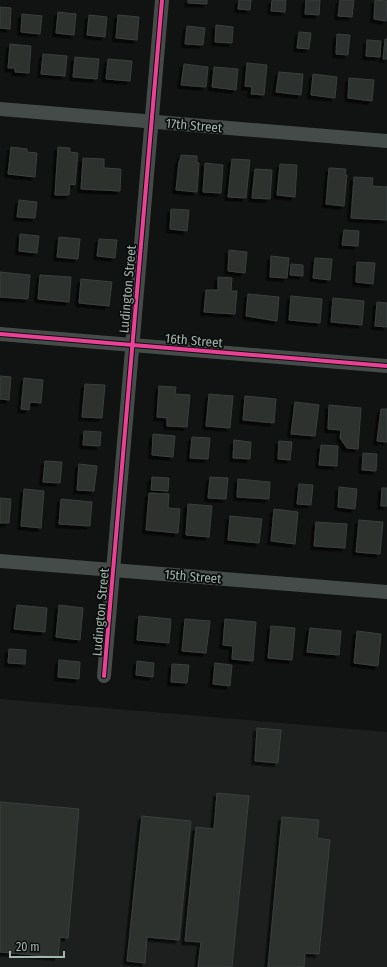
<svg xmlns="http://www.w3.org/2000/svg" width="387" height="967" font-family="'Fira Sans Condensed',sans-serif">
  <defs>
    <filter id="shadow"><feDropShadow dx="-3.5" dy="3.5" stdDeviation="0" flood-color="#0009"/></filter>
  </defs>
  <rect width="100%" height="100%" fill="#111212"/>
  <!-- built -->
  <polygon fill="#1c1f1e" points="0,699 387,732 387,967 0,967"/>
  <!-- building -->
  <g fill="#2d302f" stroke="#3a3f3d" filter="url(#shadow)">
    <polygon points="188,0 207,0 207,4 188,3"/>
    <polygon points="239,0 251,0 250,10 238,9"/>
    <polygon points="272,0 286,0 285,12 271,11"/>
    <polygon points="306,0 320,0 319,15 305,14"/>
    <polygon points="340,0 354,0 352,17 338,16"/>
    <polygon points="375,0 387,1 386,21 374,19"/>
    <polygon points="0,7 11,8 10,29 0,28"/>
    <polygon points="58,12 76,14 74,35 56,33"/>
    <polygon points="22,14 42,16 40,34 21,32"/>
    <polygon points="89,15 107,17 105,37 87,35"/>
    <polygon points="118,15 139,17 137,40 116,38"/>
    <polygon points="216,25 233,27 232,43 215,42"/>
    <polygon points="187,26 205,28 203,45 185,44"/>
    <polygon points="299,32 311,33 309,49 297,48"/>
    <polygon points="337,34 350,35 348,55 336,54"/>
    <polygon points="385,39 387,39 387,59 383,59"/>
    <polygon points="367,40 381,41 380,57 366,56"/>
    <polygon points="10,44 31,46 29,73 15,72 15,68 8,68"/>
    <polygon points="43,54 67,56 65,76 41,74"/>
    <polygon points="75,57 99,59 97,79 73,77"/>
    <polygon points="108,59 132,61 130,81 106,79"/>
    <polygon points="247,63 267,65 264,95 251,94 252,87 245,86"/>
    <polygon points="184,64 208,67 206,87 181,85"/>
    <polygon points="214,67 238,69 236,90 212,87"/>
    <polygon points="279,72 303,74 301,95 276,92"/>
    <polygon points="313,74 337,77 335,98 311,95"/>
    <polygon points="349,78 374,80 372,101 348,98"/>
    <polygon points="11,147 27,149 27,152 37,153 35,177 8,174"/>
    <polygon points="58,147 70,148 70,152 78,153 75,185 70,184 69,195 55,195"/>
    <polygon points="181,155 197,156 197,163 199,163 197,192 176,190 179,161 180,161"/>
    <polygon points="83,158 104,159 104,168 121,169 120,191 81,189"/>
    <polygon points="232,159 250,160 246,198 228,197"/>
    <polygon points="205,163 223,165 221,193 203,192"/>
    <polygon points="280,164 297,165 295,197 277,195"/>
    <polygon points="329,168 346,169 345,175 347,175 344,206 326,204"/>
    <polygon points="255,169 272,170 270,199 252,198"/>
    <polygon points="354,177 373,178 372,186 387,187 387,220 351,218"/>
    <polygon points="19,200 37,202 35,218 17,217"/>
    <polygon points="171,209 189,210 187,231 170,229"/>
    <polygon points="344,230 359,231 358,246 342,245"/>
    <polygon points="20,234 39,236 37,253 19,251"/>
    <polygon points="59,237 80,239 78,259 57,257"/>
    <polygon points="99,239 117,240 115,258 97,256"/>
    <polygon points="229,250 247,252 245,273 228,271"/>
    <polygon points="271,256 289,258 287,278 270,277"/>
    <polygon points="315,258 332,259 330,280 313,278"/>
    <polygon points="357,262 375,263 373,284 356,282"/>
    <polygon points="291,264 303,265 303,276 290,275"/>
    <polygon points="0,272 30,275 28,299 0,297"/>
    <polygon points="40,275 71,277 69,302 38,299"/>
    <polygon points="218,277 232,278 231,291 237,291 235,314 204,312 206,290 218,290"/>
    <polygon points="81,279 112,282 109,306 79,303"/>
    <polygon points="248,294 279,297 277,321 246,316"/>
    <polygon points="291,296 322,299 320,323 289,320"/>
    <polygon points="333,298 364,301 362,325 331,322"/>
    <polygon points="377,302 387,303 387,327 375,326"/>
    <polygon points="0,376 11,377 9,400 0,399"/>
    <polygon points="24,378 43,380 41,403 30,402 29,410 21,409"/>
    <polygon points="85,384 105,385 102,418 82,417"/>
    <polygon points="159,386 176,387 175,394 190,395 187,427 167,426 167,418 157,417"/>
    <polygon points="209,394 233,396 230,428 206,426"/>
    <polygon points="245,396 276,399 274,423 243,420"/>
    <polygon points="295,402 319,405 315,436 291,434"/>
    <polygon points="329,405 361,408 358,449 347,448 340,438 341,430 328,429"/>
    <polygon points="381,409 387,409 387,442 377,441"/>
    <polygon points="84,431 101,432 100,446 83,445"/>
    <polygon points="153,434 175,436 173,457 152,455"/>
    <polygon points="192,437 210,438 208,459 190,458"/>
    <polygon points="234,440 251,442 250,459 233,458"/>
    <polygon points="279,441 292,442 290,460 278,459"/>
    <polygon points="321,445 338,446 337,466 319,465"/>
    <polygon points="363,453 377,454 376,471 362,470"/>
    <polygon points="45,461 62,462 60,483 43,482"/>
    <polygon points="79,464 97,466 94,491 77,490"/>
    <polygon points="152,477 169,478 168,491 151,490"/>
    <polygon points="210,477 228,478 226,499 208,498"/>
    <polygon points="238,479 270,482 269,499 237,497"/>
    <polygon points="299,484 313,485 311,505 297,504"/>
    <polygon points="339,487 357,489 355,509 338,507"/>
    <polygon points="382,488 387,488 387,506 381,506"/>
    <polygon points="24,489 44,491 41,528 21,526"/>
    <polygon points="149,493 169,494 168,508 180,509 178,533 146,530"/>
    <polygon points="0,498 11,499 9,523 0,523"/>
    <polygon points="61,499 92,502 90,526 59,524"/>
    <polygon points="188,504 212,506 209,537 186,535"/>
    <polygon points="274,509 298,512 295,544 271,541"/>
    <polygon points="230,516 262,519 259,543 228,540"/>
    <polygon points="359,520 383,522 380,554 356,552"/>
    <polygon points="316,522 347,524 345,548 314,546"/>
    <polygon points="17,605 47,608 45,632 14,629"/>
    <polygon points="59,605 83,608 80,640 56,637"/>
    <polygon points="139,616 171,619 169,643 137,640"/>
    <polygon points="185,619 210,621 206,653 182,651"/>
    <polygon points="225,619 256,622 253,661 232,659 233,646 223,645"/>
    <polygon points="271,626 295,628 292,660 268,658"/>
    <polygon points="310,628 341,631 339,655 307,652"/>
    <polygon points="357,631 381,634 378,666 354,663"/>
    <polygon points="9,649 26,650 25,664 8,663"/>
    <polygon points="59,660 80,662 79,679 58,677"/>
    <polygon points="137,661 154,663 153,677 136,675"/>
    <polygon points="215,663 232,665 230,686 213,684"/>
    <polygon points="172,664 189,665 187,683 171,682"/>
    <polygon points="257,728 281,730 278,763 255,761"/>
    <polygon points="217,793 249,796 232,967 198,967 201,942 185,941 196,827 214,829"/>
    <polygon points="0,802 79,809 68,938 60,937 58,957 0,952"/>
    <polygon points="142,816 191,821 179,940 147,937 145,963 127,961"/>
    <polygon points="282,817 319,820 317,838 330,840 319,954 305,953 304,967 268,967"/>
  </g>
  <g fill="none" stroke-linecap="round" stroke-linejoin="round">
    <!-- minor -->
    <g stroke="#454b49" stroke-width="14">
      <polyline points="0,109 387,141"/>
      <polyline points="0,334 387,366"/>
      <polyline points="0,561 387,592"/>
      <polyline points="104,676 162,0"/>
    </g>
    <defs>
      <g id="cycleway">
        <polyline points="0,334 387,366"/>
        <polyline points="104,676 162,0"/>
      </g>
    </defs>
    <!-- cycleway casing -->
    <use href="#cycleway" stroke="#0c0d0d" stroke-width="6"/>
    <!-- cycleway -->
    <use href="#cycleway" stroke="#ea4096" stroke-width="4"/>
  </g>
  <g text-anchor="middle" stroke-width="3.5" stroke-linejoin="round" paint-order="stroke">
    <!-- street labels -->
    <g font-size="13" fill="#a0b5ab" stroke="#0c0d0d">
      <text transform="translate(194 125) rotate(5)" y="5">17th Street</text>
      <text transform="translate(127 289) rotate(-85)" y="5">Ludington Street</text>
      <text transform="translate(194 340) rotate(5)" y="5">16th Street</text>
      <text transform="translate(193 576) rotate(5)" y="5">15th Street</text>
      <text transform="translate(100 612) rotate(-85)" y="5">Ludington Street</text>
    </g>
  </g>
  <!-- scale -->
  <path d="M10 951v6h54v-6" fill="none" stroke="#a0b5ab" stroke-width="2"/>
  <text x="16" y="951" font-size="12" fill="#a0b5ab" stroke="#0c0d0d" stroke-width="3" paint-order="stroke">20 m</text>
</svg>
